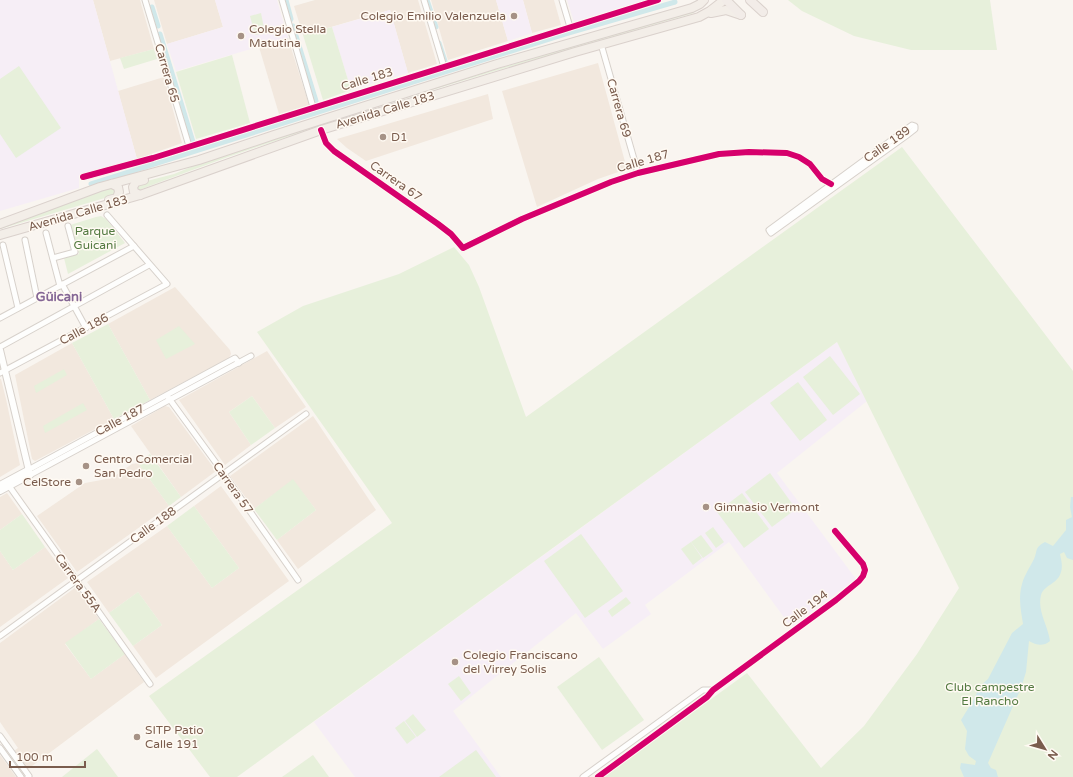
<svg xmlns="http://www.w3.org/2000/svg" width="1073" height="777" font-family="'Varela Round',sans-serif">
  <rect width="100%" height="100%" fill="#f9f5f0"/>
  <!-- residential -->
  <g fill="#f2e8de">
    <polygon points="93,0 140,0 154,49 110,61"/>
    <polygon points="154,0 215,0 223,27 167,44"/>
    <polygon points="315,0 418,0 437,64 408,73 390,10 303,35 294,6"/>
    <polygon points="431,0 496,0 508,41 448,60"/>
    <polygon points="523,0 554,0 561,25 532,33"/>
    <polygon points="288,38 309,105 279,114 259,47"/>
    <polygon points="598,63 627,169 598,179 537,207 502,91"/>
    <polygon points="164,77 182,143 137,159 118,91"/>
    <polygon points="488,94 493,119 366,161 347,148 337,139"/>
    <polygon points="175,287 230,350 231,354 229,358 150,400 108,324"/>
    <polygon points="72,343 114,419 35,461 32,459 15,375"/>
    <polygon points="267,351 306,407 275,428 252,396 229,412 251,445 225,465 179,400"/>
    <polygon points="0,379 1,379 6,399 20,465 0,477"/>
    <polygon points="165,406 169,407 216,471 181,497 131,426"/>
    <polygon points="313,416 376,510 298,569 277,540 316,510 293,480 254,509 230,476"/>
    <polygon points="138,463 169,506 77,572 37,516 85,483 112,478 132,464"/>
    <polygon points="221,486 289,581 156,678 133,646 162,625 138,592 109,613 87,582 167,526 212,588 239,568 194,506"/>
    <polygon points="7,493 22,514 0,530 0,497"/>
    <polygon points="45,547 68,578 0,627 0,551 13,570"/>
    <polygon points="76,587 99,619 65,644 91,679 125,654 144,682 28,769 14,751 18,748 0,722 0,643"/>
    <polygon points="0,755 3,759 16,777 0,777"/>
  </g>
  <!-- education -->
  <g fill="#f6eef6">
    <polygon points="0,0 93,0 137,159 79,177 79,188 0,211"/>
    <polygon points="215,0 277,0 288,38 176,71 167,44 223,27"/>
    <polygon points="496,0 523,0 532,33 508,41"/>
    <polygon points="567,0 647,0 574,22"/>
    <polygon points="390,10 408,73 351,90 332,27"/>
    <polygon points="837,342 867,401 777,473 856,579 791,627 729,542 645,605 651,614 603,649 576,613 453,711 501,777 355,777 314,722"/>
  </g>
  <!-- green -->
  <g fill="#e7f0db">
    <polygon points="788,0 990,0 997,50 911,50 854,36 802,11"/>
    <path d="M693,11L694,13C552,54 409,95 269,143C225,157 182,174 139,190L136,186L139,183L174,174L208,160L456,81Z"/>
    <polygon points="261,13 265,33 255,35 250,16"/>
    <polygon points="332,27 351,90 323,100 303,35"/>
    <polygon points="154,49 157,59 124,69 120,58"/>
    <polygon points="232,55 250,123 196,139 176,72"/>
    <polygon points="19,66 61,128 16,158 0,134 0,79"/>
    <polygon points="902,147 1073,371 1073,777 604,777 747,673 821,768 864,726 917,654 959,588 837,342 237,777 210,777 149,696 392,523 257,332 303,306 399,274 454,247 469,265 479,287 526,417"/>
    <polygon points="110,188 115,190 115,195 0,229 0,227 39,214"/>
    <polygon points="101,216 106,219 125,243 68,274 64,258 79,254 70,225 96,217"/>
    <polygon points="108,324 150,400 114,419 72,343"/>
    <polygon points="179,326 195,344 166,359 156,340"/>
    <polygon points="830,356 860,394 833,415 803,377"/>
    <polygon points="64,369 67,375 36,393 34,386"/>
    <polygon points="798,382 827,420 800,441 770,403"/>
    <polygon points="252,396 275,428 251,445 229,412"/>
    <polygon points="83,403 87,410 45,433 43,426"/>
    <polygon points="150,454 181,497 169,506 138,463"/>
    <polygon points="770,473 796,509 772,527 745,492"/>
    <polygon points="293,479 316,510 277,540 254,509"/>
    <polygon points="742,493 769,529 744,548 717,512"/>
    <polygon points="194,506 239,568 212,588 167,526"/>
    <polygon points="22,514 45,547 13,570 0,551 0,530"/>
    <polygon points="713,527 724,542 716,548 705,533"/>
    <polygon points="581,534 623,591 585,618 544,561"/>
    <polygon points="701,535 713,551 703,558 691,542"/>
    <polygon points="691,542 702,558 693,565 681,549"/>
    <polygon points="138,592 162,625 133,646 109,613"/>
    <polygon points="626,597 631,603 612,617 608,611"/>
    <polygon points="99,619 125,654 91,679 65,643"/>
    <polygon points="599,657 644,720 602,750 557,687"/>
    <polygon points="459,676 471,693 461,701 448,684"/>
    <polygon points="413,714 426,730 417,737 405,721"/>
    <polygon points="404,721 416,737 407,744 395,728"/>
    <polygon points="97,749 118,777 62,777"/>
    <polygon points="476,750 496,777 439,777"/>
    <polygon points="313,755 329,777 282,777"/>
  </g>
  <!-- water -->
  <path fill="#d0e8ea" d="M1071,497H1073V560L1067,558L1064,552L1060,554C1061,559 1063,566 1061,572C1058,584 1045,584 1041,595C1037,611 1048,625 1050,641C1043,647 1036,645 1029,641L1026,672L1021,688L988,763L991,768L996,770L998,777H964L960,768L961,763L975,765L976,761L969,756L965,749L967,731L961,720L974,699L980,686L988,679L1012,633L1023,624C1021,611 1018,598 1022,584C1024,576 1030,567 1034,559C1038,550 1034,548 1045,542L1053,546L1066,530V520L1072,517L1070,507Z"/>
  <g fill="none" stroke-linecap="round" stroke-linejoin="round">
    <!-- stream -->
    <polyline stroke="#d0e8ea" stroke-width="1.5" points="291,19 292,21"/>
    <!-- canal -->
    <g stroke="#d0e8ea" stroke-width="5">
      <polyline points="286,0 291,19"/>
      <polyline points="427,0 436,27"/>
      <polyline points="152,7 158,26"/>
      <polyline points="293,26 316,101"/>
      <polyline points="160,34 193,142"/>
      <polyline points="439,43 445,61"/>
      <polyline points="91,184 565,34 675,2"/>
    </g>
    <defs>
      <g id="minor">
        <polyline points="145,0 189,146"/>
        <polyline points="282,0 313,107"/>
        <polyline points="424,0 444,67"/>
        <polyline points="562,0 570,27"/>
        <polyline points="601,44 638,173"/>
        <polygon points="912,125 915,126 915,129 906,136 771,233 769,230"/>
        <polyline points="321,130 326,143 334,151 438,224 451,234 463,248 522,219 611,182 638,173 719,154 749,152 787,153 799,157 810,164 822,179 831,184"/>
        <polyline points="83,177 153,158 658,0"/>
        <polyline points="46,233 60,286"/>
        <polyline points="25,240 37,298"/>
        <polyline points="3,245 18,308"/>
        <polyline points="53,258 75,252 68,226"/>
        <polyline points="62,284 86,328"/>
        <polyline points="0,318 134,246"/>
        <polyline points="0,347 149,265"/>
        <polyline points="0,373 167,284 107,215"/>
        <polyline points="168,397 219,467 298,580"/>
        <polyline points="28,470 235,358 239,363"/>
        <polyline points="30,475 251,356"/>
        <polyline points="7,483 150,684"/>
        <polyline points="0,636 306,414"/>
        <polyline points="0,736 29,776 28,777"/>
        <polyline points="0,748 21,777"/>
        <polyline points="583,777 703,690 713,690"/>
        <polyline points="598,777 707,697 713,690 836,600 859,581 863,576 865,570 863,564 835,531"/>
      </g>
      <g id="tertiary">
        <polyline points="0,350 30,475 0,491"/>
        <polyline points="0,485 28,470"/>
      </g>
      <g id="primary">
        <polyline points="711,13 726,10 741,15"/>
        <polyline points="140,195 134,192 133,187 136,182 144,180"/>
        <polyline points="109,200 117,198 119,192 118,187 112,184"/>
        <polyline points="0,224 100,187 199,160 274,135 497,64 692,8 700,4 704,0"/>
        <polyline points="0,235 140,195 321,130 575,52 699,17 710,11 724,0"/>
      </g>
      <g id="trunk">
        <polyline points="726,0 741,15"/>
        <polyline points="750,0 763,12"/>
      </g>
    </defs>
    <!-- minor casing -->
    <use href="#minor" stroke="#d7d1cb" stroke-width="7"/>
    <!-- tertiary casing -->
    <use href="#tertiary" stroke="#d7d1cb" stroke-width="8"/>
    <!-- primary casing -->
    <use href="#primary" stroke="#dad1cc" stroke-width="10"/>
    <!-- trunk casing -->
    <use href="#trunk" stroke="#dad1cc" stroke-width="10"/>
    <!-- minor -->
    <use href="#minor" stroke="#fefefd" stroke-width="5"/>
    <!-- tertiary -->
    <use href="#tertiary" stroke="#fefefd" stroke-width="6"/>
    <!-- primary -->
    <use href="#primary" stroke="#f3eee8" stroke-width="8"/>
    <!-- trunk -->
    <use href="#trunk" stroke="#f2ece8" stroke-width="8"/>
    <defs>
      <g id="cycleway">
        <polyline points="321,130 326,143 334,151 438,224 451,234 463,248 522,219 611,182 638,173 719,154 749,152 787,153 799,157 810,164 822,179 831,184"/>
        <polyline points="83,177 153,158 658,0"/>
        <polyline points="598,777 707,697 713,690 836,600 859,581 863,576 865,570 863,564 835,531"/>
      </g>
    </defs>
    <!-- cycleway casing -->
    <use href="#cycleway" stroke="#fffaf3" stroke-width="8"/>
    <!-- cycleway -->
    <use href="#cycleway" stroke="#d6006c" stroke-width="6"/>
  </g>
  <!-- markers -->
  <g fill="#a69286" stroke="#fffaf3" stroke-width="1.5">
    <circle cx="514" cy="16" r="4"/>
    <circle cx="241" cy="36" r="4"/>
    <circle cx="383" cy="137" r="4"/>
    <circle cx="86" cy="466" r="4"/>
    <circle cx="79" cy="482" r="4"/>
    <circle cx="706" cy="507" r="4"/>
    <circle cx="455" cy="662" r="4"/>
    <circle cx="137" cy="737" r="4"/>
  </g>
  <g text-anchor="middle" stroke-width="3" stroke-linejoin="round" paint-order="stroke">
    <!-- poi labels -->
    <g font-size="12" fill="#7a5c4d" stroke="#fffaf3" text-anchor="start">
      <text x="506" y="20" text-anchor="end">Colegio Emilio Valenzuela</text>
      <text x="249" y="33">Colegio Stella<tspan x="249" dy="14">Matutina</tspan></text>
      <text x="391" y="141">D1</text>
      <text x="94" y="463">Centro Comercial<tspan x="94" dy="14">San Pedro</tspan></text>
      <text x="71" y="486" text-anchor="end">CelStore</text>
      <text x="714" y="511">Gimnasio Vermont</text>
      <text x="463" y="659">Colegio Franciscano<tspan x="463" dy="14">del Virrey Solis</tspan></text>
      <text x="145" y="734">SITP Patio<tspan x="145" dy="14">Calle 191</tspan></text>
    </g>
    <!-- street labels -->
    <g font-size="12" fill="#7a5c4d" stroke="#fffaf3">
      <text transform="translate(167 73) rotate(74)" y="4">Carrera 65</text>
      <text transform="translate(367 79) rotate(-17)" y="4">Calle 183</text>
      <text transform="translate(619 108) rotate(74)" y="4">Carrera 69</text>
      <text transform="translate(385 110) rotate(-17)" y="4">Avenida Calle 183</text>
      <text transform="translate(887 144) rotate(-35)" y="4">Calle 189</text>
      <text transform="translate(643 161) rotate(-16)" y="4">Calle 187</text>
      <text transform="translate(396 181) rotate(35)" y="4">Carrera 67</text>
      <text transform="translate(78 213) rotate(-16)" y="4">Avenida Calle 183</text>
      <text transform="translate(84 329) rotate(-28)" y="4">Calle 186</text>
      <text transform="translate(120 420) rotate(-28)" y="4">Calle 187</text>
      <text transform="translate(233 488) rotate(55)" y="4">Carrera 57</text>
      <text transform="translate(153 525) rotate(-36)" y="4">Calle 188</text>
      <text transform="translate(78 583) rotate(54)" y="4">Carrera 55A</text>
      <text transform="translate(805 609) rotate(-37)" y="4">Calle 194</text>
    </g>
    <!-- park labels -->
    <g font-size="12" fill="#537a41" stroke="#fffaf3">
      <text x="95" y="235">Parque<tspan x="95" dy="14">Guicani</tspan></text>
      <text x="990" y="691">Club campestre<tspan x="990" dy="14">El Rancho</tspan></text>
    </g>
    <!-- neighbourhood labels -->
    <g font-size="13" font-weight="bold" fill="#846695" stroke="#fffaf3">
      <text x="59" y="301">Güicani</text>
    </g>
  </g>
  <!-- north arrow -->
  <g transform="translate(1045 749) rotate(127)" stroke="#fffaf3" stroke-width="3" paint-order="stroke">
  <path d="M0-3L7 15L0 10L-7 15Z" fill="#7a5c4d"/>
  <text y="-6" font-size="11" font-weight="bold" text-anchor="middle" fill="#7a5c4d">N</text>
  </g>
  <!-- scale -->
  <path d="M10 761v6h75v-6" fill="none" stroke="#7a5c4d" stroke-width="2"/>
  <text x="16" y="761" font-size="12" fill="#7a5c4d" stroke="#fffaf3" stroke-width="3" paint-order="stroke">100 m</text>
</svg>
